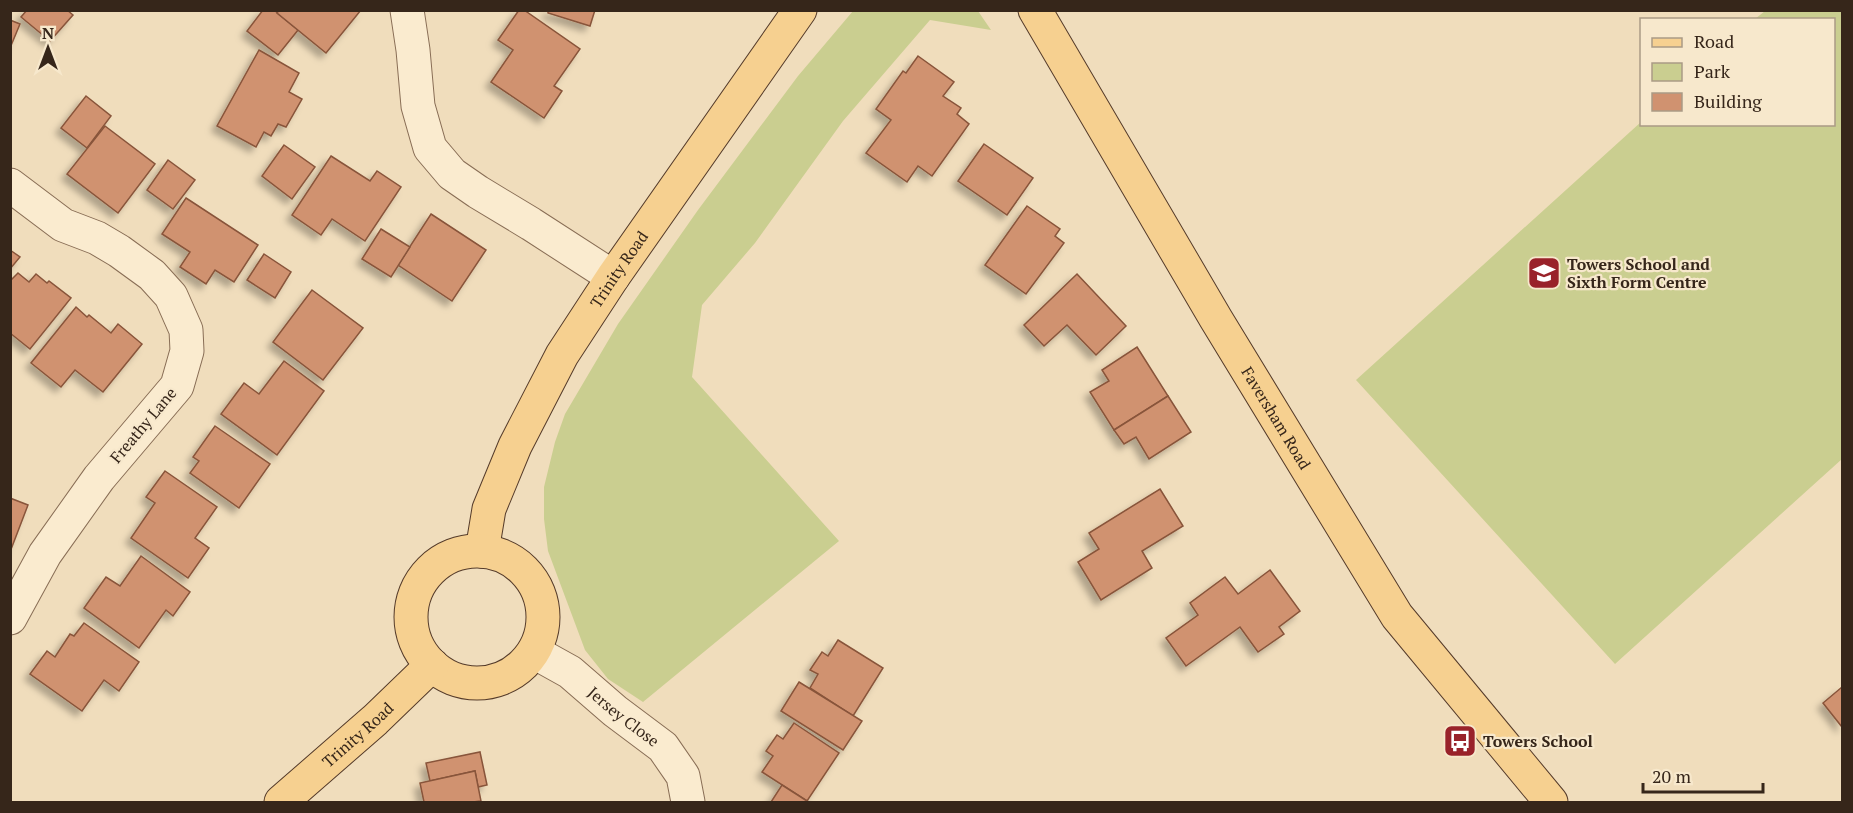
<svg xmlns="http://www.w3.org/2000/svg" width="1853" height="813" font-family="'PT Serif',serif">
  <defs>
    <filter id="shadow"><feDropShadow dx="-5.5" dy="5.5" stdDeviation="3" flood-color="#0004"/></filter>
  </defs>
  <rect width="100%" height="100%" fill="#f0ddbc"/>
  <!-- green -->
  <g fill="#cace90">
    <polygon points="853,11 978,11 991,30 930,20 843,121 755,243 702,305 692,377 839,541 643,702 608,679 585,650 548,551 544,519 544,487 555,442 565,414 618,324 698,210 798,76"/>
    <polygon points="1765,11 1842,11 1842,459 1615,664 1356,380 1641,122 1642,124 1834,124 1834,20 1755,19"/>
  </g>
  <!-- building -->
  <g fill="#d09270" stroke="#88543a" stroke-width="1.5" filter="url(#shadow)">
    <polygon points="27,10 67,10 73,15 50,41 21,17"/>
    <polygon points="263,10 274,10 298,30 278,55 247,31"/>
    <polygon points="279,10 361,10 326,53 277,13"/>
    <polygon points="519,10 524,10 580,49 554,86 562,91 544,118 491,82 513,50 498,40"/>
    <polygon points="548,10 595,10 590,26 548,13"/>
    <polygon points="10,20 20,24 10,48"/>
    <polygon points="259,50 299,73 289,92 302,99 286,127 278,124 271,136 264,132 256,147 217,126"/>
    <polygon points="918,56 954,82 943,96 961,108 957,114 969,124 932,176 918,166 907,182 866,153 891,120 876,109 903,71 906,73"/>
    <polygon points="86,96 111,116 87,148 61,128"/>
    <polygon points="105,126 155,164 118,213 67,174"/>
    <polygon points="984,144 1033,178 1007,215 958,181"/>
    <polygon points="284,145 315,167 292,199 262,176"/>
    <polygon points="331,156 370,181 377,171 401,187 365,241 332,219 321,235 292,215"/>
    <polygon points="168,160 195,180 173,209 147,190"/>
    <polygon points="186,198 258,245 234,282 215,270 206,284 180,267 190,252 162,234"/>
    <polygon points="1027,206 1060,229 1055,236 1064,243 1026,294 985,265"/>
    <polygon points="431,214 486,250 452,301 398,265"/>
    <polygon points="381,229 410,247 391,277 362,259"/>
    <polygon points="10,250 20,257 10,269"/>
    <polygon points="264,254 291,272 275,298 247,280"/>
    <polygon points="18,273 29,282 36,274 47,283 49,281 71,298 30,349 10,333 10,281"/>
    <polygon points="1077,274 1126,326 1096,355 1067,325 1044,346 1024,325"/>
    <polygon points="312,290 363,328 323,380 273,342"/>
    <polygon points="76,307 87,317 89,315 111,333 118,324 142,344 103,392 75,370 61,387 31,363"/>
    <polygon points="1137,347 1168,396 1114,430 1090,392 1109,381 1102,370"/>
    <polygon points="284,361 324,391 277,455 221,414 244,383 259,394"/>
    <polygon points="1168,396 1191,432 1149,459 1136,437 1124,444 1114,430"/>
    <polygon points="215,426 270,464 239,508 190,473 199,461 193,457"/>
    <polygon points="165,471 217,507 195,538 209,548 188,578 131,538 155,503 146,497"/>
    <polygon points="1160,489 1183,526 1142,551 1152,568 1101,600 1078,562 1099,549 1089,533"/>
    <polygon points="10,498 28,505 10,552"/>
    <polygon points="141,556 190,592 173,616 166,610 139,648 84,608 106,577 120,586"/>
    <polygon points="1270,570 1300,611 1279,627 1284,634 1258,652 1240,627 1186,666 1166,638 1198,615 1190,603 1225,577 1238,594"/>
    <polygon points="84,623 139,662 119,691 104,680 82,711 30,674 47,651 55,657 70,634 74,636"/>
    <polygon points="838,640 883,668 853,716 810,688 818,674 810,670 822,652 828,656"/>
    <polygon points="799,682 862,721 843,750 781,711"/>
    <polygon points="1842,687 1842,727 1823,703"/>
    <polygon points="794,723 839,753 807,801 762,772 773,756 766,751 777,735 783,739"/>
    <polygon points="480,752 487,785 478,787 475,771 430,781 426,763"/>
    <polygon points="475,771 481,801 473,802 424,802 420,783"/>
    <polygon points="782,785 807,801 809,802 771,802"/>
  </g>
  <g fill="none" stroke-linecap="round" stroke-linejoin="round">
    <defs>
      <g id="street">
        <polyline points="407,10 413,50 418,106 430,148 452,174 478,192 531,224 613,277"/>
        <polyline points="10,185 63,225 97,238 119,251 152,275 171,296 186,330 187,351 177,386 99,478 45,554 10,618"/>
        <path id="s1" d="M534,652L570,672L615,711L663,747L683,776L688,802"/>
      </g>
      <g id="primary">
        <path id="s2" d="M1035,10L1216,319L1397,616L1551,802"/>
        <path id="s3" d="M482,551L489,509L515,446L562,355L613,277L800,10"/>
        <circle cx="477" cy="617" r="66"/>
        <path id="s4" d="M281,802L375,720L432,665"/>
      </g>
    </defs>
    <!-- street casing -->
    <use href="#street" stroke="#886d55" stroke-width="35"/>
    <!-- primary casing -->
    <use href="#primary" stroke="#553b2a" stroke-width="35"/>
    <!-- street -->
    <use href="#street" stroke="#faebcf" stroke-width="33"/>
    <!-- primary -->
    <use href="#primary" stroke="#f6d090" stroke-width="33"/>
  </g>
  <!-- icons -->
  <defs>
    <symbol id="school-square" viewBox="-11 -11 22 22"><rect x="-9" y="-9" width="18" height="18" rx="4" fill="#99222a" stroke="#f7e8cc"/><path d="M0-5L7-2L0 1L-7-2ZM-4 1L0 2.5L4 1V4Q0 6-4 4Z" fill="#fff"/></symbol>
    <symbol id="bus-square" viewBox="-11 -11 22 22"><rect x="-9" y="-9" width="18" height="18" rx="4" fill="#99222a" stroke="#f7e8cc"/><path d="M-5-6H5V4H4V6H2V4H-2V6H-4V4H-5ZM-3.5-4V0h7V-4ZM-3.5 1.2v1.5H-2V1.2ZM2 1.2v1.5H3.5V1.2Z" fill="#fff"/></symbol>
  </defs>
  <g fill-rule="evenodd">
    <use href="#school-square" x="1525" y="254" width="38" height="38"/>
    <use href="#bus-square" x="1441" y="722" width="38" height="38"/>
  </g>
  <g text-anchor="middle" stroke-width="4.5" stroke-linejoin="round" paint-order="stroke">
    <!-- poi labels -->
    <g font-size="16" font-weight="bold" fill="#36261a" stroke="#f7e8cc" text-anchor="start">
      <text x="1567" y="270">Towers School and<tspan x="1567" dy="18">Sixth Form Centre</tspan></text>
      <text x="1483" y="747">Towers School</text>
    </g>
    <!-- street labels -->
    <g font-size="16" fill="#36261a" stroke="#f7e8cc">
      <text dy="6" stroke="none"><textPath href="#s3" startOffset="316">Trinity Road</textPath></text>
      <text dy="6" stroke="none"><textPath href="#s2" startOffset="474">Faversham Road</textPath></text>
      <text transform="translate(143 425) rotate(-50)" y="6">Freathy Lane</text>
      <text dy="6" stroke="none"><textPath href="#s1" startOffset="111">Jersey Close</textPath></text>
      <text dy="6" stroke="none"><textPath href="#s4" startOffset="102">Trinity Road</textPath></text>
    </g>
  </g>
  <!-- border -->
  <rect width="1853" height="813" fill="none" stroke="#36261a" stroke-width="24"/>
  <!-- legend -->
  <rect x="1640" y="18" width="195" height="108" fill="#f7e8cc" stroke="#aa9a85" stroke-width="1.5"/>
  <rect x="1652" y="38" width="30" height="9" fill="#f6d090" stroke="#aa9a85" stroke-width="1.5"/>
  <text x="1694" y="48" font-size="18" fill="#36261a">Road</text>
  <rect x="1652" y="63" width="30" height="18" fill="#cace90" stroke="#aa9a85" stroke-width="1.5"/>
  <text x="1694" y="78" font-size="18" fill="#36261a">Park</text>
  <rect x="1652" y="93" width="30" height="18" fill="#d09270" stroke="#aa9a85" stroke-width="1.5"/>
  <text x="1694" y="108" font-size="18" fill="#36261a">Building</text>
  <!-- north arrow -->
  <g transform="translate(48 48)" stroke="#f7e8cc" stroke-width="4.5" paint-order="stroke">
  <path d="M0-4.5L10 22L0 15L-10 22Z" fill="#36261a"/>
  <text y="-9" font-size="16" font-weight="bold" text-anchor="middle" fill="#36261a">N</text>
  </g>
  <!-- scale -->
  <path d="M1643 783v9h120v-9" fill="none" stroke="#36261a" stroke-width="3"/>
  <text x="1652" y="783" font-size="18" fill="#36261a" stroke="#f7e8cc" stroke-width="4.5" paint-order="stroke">20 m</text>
</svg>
